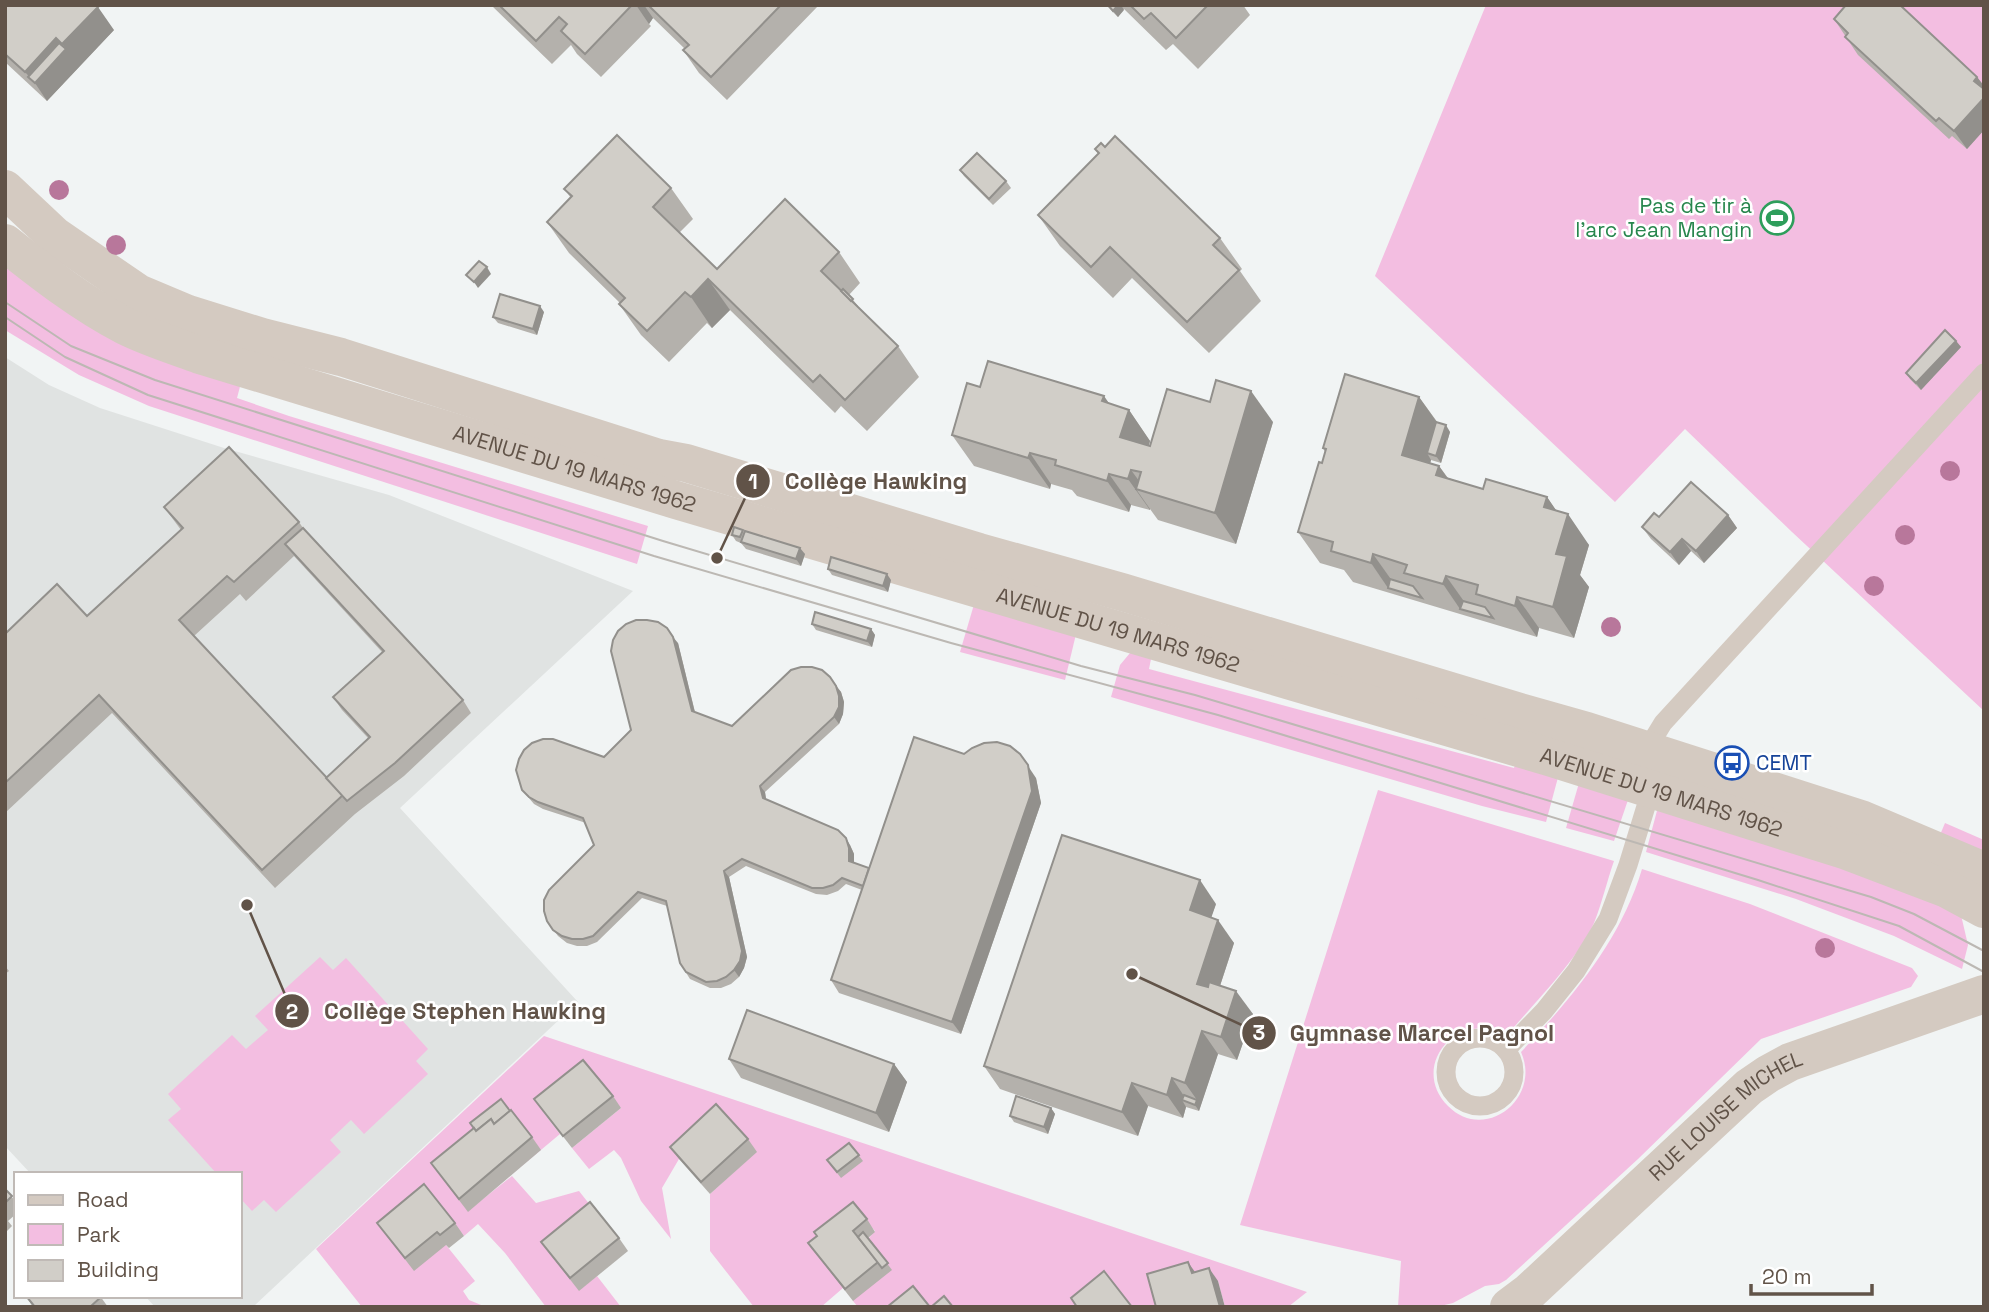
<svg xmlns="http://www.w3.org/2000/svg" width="1989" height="1312" font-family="'Space Grotesk',sans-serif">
  <rect width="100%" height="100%" fill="#f1f4f4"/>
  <!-- education -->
  <polygon fill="#e0e3e2" points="5,357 49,385 100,408 224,448 389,495 633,591 400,808 578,1002 253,1307 155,1307 145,1296 240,1296 240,1174 31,1174 5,1146"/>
  <!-- green -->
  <g fill="#f3bee1">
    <polygon points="1486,5 1984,5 1984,711 1792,532 1685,429 1615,502 1375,276"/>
    <polygon points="5,256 242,379 237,398 289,416 648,526 637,564 149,406 79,375 5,330"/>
    <polygon points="975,601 1077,630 1065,680 960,652"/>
    <polygon points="1130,653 1152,654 1149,669 1514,768 1517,759 1560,770 1546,822 1482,806 1111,697 1120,665"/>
    <polygon points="1581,776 1629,797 1614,841 1566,828"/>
    <path d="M1378,790L1614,861C1607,881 1602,903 1594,923C1579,957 1540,997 1515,1026L1505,1034C1456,1010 1409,1067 1448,1106C1484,1143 1542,1099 1521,1052C1571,999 1621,940 1642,869L1750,904L1912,968L1918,976L1911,987L1761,1039L1638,1159L1506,1280L1499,1284L1485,1286L1453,1303L1436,1307H1398L1401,1261L1240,1225Z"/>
    <polygon points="1658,807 1782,838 1961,915 1968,945 1962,969 1894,936 1796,899 1646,852"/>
    <polygon points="1945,823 1984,840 1984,861 1937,842"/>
    <polygon points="320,957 333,970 346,958 428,1049 416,1061 428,1074 364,1134 351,1120 330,1140 341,1152 276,1212 264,1200 252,1211 240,1198 240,1174 217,1174 168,1120 181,1109 168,1094 232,1035 246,1049 268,1030 255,1016"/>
    <polygon points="544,1036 1307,1292 1288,1307 1225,1307 1218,1281 1162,1307 858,1307 853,1301 868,1239 875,1231 861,1215 843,1288 821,1307 754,1307 710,1251 710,1194 756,1152 679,1159 662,1188 671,1239 641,1201 621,1158 614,1150 589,1169 572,1148 621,1108 543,1112 560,1134 468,1211 512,1176 536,1203 579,1191 598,1215 579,1290 597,1276 621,1307 546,1307 505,1253 478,1224 464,1236 432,1197 386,1235 446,1245 475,1281 463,1291 469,1300 486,1307 362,1307 316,1249"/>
  </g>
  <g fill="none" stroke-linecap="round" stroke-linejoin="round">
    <!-- service -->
    <g stroke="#d4cac1" stroke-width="19">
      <circle cx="1480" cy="1072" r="34"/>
      <polyline points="1506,1050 1544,1011 1576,971 1608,919 1628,865 1651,790 1652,741 1663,723 1984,373"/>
    </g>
    <!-- minor -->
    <path stroke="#d4cac1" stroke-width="38" id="s1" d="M1509,1307L1529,1292L1749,1087L1768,1074L1790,1062L1984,994"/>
    <!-- tertiary -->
    <g stroke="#d4cac1" stroke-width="38">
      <polyline points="5,189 55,236 138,293 188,314 262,337 341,357 659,458 686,463 979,552 1122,592 1523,713 1587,731 1861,819 1984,871"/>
      <path id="s2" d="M5,243C43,273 81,303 125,326C149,338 175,346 200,355L676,500L1549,757L1847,851L1947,889L1984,909"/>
    </g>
    <!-- tram -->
    <g stroke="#bcb8b3" stroke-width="2">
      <polyline points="5,302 71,346 155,380 663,541 1081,666 1195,695 1871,897 1914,914 1984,951"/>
      <polyline points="5,317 65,357 148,395 654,556 951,643 1218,715 1758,880 1899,926 1984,972"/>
    </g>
  </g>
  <!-- trees -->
  <g fill="#b8779b">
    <circle cx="59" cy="190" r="10"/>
    <circle cx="116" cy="245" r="10"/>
    <circle cx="1950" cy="471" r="10"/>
    <circle cx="1905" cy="535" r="10"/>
    <circle cx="1874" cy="586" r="10"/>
    <circle cx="1611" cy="627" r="10"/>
    <circle cx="1825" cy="948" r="10"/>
  </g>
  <!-- wall -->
  <g fill="#b4b1ac" fill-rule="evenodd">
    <polygon points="5,5 114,30 47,101 5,62"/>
    <polygon points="491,5 819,5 727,100 699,73 683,50 685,49 653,18 649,24 651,26 601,77 577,54 571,45 552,64"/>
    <polygon points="1106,5 1243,5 1250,15 1198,69 1173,44 1166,50 1124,9 1118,17"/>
    <polygon points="1834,19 1977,77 1984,86 1984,130 1967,149 1952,136 1949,139 1858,55"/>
    <polygon points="1095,149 1220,238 1242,269 1240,271 1261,301 1209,353 1132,278 1113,298 1060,246 1038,215 1098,154"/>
    <polygon points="960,170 1006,181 1011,188 993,205 964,176"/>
    <polygon points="671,188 693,219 679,233 717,269 839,252 860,283 849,295 858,306 857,306 898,346 919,377 867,431 841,406 835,413 730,310 712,328 707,323 669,362 641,335 619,304 620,303 569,253 547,222 571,198 564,189"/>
    <polygon points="544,312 537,335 498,323 493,317"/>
    <polygon points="1956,341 1961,347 1921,390 1910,379 1906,373"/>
    <polygon points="980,387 1109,404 1129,410 1150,441 1149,446 1273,422 1236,544 1158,520 1150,509 1150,510 1131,505 1129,512 1077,496 1072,490 1051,484 1050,489 974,466 952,435"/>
    <polygon points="1419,397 1438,423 1450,432 1441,463 1431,460 1430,463 1439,466 1448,478 1483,489 1547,497 1556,511 1589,545 1580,575 1589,587 1574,638 1539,628 1537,637 1353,582 1344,570 1320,563 1298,532 1322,463 1325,452 1323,448"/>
    <path d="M164,507L299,522L303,528L463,700L471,713L404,776L355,814L275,888L112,713L5,813V634L87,616L181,530ZM294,556L382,652L333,697L342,710L368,738L326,778L194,636L240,594L246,601Z"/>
    <polygon points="1728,515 1737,528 1704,563 1691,551 1679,565 1651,539 1642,527 1659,517"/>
    <polygon points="743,530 744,533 805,554 801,566 746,549 741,543 736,541 732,535"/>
    <polygon points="828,569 891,580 888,592 832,575"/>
    <polygon points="812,624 871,629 875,635 872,647 816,630"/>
    <polygon points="678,643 695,712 732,726 830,677 841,692 844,702 843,714 839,724 765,792 766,800 850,845 854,854 854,863 869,868 964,754 1036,778 1041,803 961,1034 839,993 831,980 862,890 846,884 838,891 827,895 816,894 746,866 729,877 747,957 744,968 739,977 731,984 721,988 710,988 690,979 680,963 667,906 642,898 597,942 587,946 577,946 567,943 558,936 547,921 594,845 586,823 543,809 534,804 522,790 604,757 631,730"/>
    <polygon points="1216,904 1211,917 1234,943 1220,986 1253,1014 1237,1060 1218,1054 1199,1111 1186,1107 1183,1118 1148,1106 1138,1136 1000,1089 984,1066"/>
    <polygon points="5,966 9,971 5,974"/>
    <polygon points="729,1059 894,1064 907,1082 889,1132 741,1078"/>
    <polygon points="613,1096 621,1108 572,1148 534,1099"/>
    <polygon points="1051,1108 1055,1114 1048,1134 1014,1122 1010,1116"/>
    <polygon points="532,1137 541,1150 468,1212 431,1163"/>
    <polygon points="748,1139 757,1152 710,1194 679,1159 670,1147"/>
    <polygon points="849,1143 863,1161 841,1178 827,1160"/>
    <polygon points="5,1189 16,1202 16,1214 8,1221 12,1226 5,1233"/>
    <polygon points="867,1219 875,1232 868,1238 892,1270 853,1301 808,1243"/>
    <polygon points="377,1223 455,1223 464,1236 449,1248 446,1245 414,1271"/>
    <polygon points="619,1238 628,1251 579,1291 541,1242"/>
    <polygon points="26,1296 100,1296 108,1307 33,1307"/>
  </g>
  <!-- shaded-wall -->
  <g fill="#92908c">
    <polygon points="636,5 644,5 653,18 649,24"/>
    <polygon points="1118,5 1121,5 1124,10 1118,17 1113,11"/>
    <polygon points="98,7 114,30 47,101 35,83 25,72 56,38 65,51 66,49 62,44"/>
    <polygon points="1977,77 1984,86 1984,94 1974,81"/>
    <polygon points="1984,98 1984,130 1967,149 1954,131"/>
    <polygon points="487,267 491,274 478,288 474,282"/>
    <polygon points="708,279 730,310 712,328 691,297"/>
    <polygon points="540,306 544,312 537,335 533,329"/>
    <polygon points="1956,341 1961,347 1921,390 1916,383"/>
    <polygon points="1251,391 1273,422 1236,544 1215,513"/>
    <polygon points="1104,396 1124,425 1129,410 1150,441 1142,468 1120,437 1102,401"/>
    <polygon points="1419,397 1441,428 1427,453 1431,460 1424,486 1402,455"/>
    <polygon points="1446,425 1450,432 1441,463 1436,456"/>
    <polygon points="1030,453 1051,484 1050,489 1028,458"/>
    <polygon points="1439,466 1461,497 1436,475"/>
    <polygon points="1131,470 1148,493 1136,489 1150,509 1150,510 1128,479"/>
    <polygon points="1109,474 1131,505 1129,512 1107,481"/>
    <polygon points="1547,497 1565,523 1568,514 1589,545 1580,575 1589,587 1574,638 1553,607 1556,554 1544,507"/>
    <polygon points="1728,515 1737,528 1704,563 1696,551"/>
    <polygon points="1682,539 1691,551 1679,565 1670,552"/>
    <polygon points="800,548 805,554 801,566 796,559"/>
    <polygon points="1373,554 1395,585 1388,588 1371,563"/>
    <polygon points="887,574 891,580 888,592 883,586"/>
    <polygon points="1446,576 1468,607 1460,609 1443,584"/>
    <polygon points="1517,597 1539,628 1537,637 1515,606"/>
    <polygon points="871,629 875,635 872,647 867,641"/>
    <polygon points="673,637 678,643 696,717 692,711"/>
    <polygon points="836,686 841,692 844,702 843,714 839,724 834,717"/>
    <polygon points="1020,754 1036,778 1041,803 961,1034 952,1022"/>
    <polygon points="760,786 765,792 767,805 763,798"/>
    <polygon points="846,838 850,845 854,854 854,868 849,861"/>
    <polygon points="724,871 729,877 747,957 744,968 739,977 734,970"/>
    <polygon points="1200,880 1216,904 1206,933 1190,910"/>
    <polygon points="1218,920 1234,943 1213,1007 1197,984"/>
    <polygon points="1236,991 1253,1014 1237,1060 1221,1037"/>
    <polygon points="1202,1031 1218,1054 1199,1111 1195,1105 1197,1100 1185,1083"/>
    <polygon points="894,1064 907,1082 889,1132 876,1113"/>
    <polygon points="1172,1078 1188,1102 1182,1100 1186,1107 1183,1118 1167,1095"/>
    <polygon points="1132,1083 1148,1106 1138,1136 1122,1112"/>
    <polygon points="1051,1108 1055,1114 1048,1134 1044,1127"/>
    <polygon points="1188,1262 1197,1275 1192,1273"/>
    <polygon points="1209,1268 1218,1281 1225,1307 1220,1307"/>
  </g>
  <!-- building -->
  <g fill="#d1cec8" stroke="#92908c" stroke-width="2">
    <polygon points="5,5 96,5 98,7 62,44 56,38 25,72 5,54"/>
    <polygon points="499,5 632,5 585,54 561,31 567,24 559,17 536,41"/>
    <polygon points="648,5 781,5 711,77 683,50 689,45"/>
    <polygon points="1108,5 1118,5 1113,11"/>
    <polygon points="1130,5 1208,5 1176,38 1151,13 1144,19"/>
    <polygon points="1846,5 1900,5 1977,77 1974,81 1984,89 1984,98 1954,131 1939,118 1936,121 1845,37 1848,33 1834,19"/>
    <polygon points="59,43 66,49 35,83 28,77"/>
    <polygon points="617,135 671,188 653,207 717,269 785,199 839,252 821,271 898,346 845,400 820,375 813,382 708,279 691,297 685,292 647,331 619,304 625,298 547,222 572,196 564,189"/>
    <polygon points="1115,136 1220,238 1213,245 1239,270 1187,322 1110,247 1091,267 1038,215 1099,153 1095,149 1101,143 1105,147"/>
    <polygon points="977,153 1006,181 989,199 960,170"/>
    <polygon points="479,261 487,267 474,282 466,275"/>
    <polygon points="843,289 853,299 851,301 841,291"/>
    <polygon points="500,294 540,306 533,329 493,317"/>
    <polygon points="1945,330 1956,341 1916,383 1906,373"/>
    <polygon points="988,361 1104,396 1102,401 1129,410 1120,437 1150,446 1167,389 1210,402 1216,380 1251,391 1215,513 1136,489 1141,472 1131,470 1128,479 1109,474 1107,481 1055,465 1056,460 1030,453 1028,458 952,435 967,383 980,387"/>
    <polygon points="1345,374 1419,397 1402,455 1439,466 1436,475 1483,489 1486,479 1547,497 1544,507 1568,514 1556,554 1567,556 1553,607 1517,597 1515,606 1476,594 1478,585 1446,576 1443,584 1404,573 1407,565 1373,554 1371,563 1331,551 1333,542 1298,532 1319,462 1322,463 1326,449 1323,448"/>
    <polygon points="1436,422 1446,425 1436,456 1427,453"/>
    <polygon points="229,447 299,522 234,582 227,576 179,620 343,795 262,870 99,695 5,783 5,634 57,584 87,616 183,528 164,507"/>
    <polygon points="1691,482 1728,515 1696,551 1682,539 1670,552 1642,527 1654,513 1659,517"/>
    <polygon points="734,527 743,530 740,537 732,535"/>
    <polygon points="303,528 463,700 395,763 347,801 326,778 370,737 333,697 384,651 285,544"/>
    <polygon points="745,531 800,548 796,559 741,542"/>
    <polygon points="831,557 887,574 883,586 828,569"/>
    <polygon points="1390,579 1413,586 1422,598 1388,588"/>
    <polygon points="1463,601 1485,607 1493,618 1460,609"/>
    <polygon points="815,612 871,629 867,641 812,624"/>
    <polygon points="636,620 647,620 658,622 667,628 673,637 692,711 732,726 791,670 801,667 812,667 822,670 830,677 836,686 839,696 839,707 834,717 760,786 763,798 838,830 846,838 849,848 849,861 869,868 863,886 842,878 833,885 823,888 812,888 742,859 724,871 742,951 740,961 734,970 726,977 717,981 706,982 686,972 680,963 666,901 638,892 593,936 583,939 572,939 562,936 553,930 547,921 544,911 544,900 549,890 594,845 583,818 538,802 529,797 522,790 516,770 519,759 524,750 532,743 543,739 553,739 604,757 631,730 611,651 613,640 618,631 626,624"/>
    <polygon points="914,737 964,754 972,748 984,743 997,742 1010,746 1020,754 1028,765 1032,791 952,1022 831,980"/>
    <polygon points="1062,835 1200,880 1190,910 1218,920 1197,984 1208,987 1209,982 1236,991 1221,1037 1202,1031 1185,1083 1172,1078 1167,1095 1132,1083 1122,1112 984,1066"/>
    <polygon points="747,1010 894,1064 876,1113 729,1059"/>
    <polygon points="583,1060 613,1096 563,1136 534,1099"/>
    <polygon points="1184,1095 1197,1100 1195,1105 1182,1100"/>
    <polygon points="1016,1096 1051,1108 1044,1127 1010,1116"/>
    <polygon points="501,1099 510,1111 494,1124 491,1119 476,1131 470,1123"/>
    <polygon points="716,1104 748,1139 701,1182 670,1147"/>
    <polygon points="511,1110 532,1137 459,1199 431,1163 474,1128 476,1131 491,1119 494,1124"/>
    <polygon points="849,1143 859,1155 837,1172 827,1160"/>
    <polygon points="424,1184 455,1223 440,1235 437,1232 405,1258 377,1223"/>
    <polygon points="5,1189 12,1196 5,1203"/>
    <polygon points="590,1202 619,1238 570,1278 541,1242"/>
    <polygon points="853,1202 867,1219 853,1231 878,1262 845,1289 808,1243 817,1236 814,1232"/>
    <polygon points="863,1232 888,1263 882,1268 858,1237"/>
    <polygon points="1188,1262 1192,1273 1209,1268 1220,1307 1156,1307 1147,1274"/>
    <polygon points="1104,1271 1132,1307 1077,1307 1071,1298"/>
    <polygon points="913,1286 930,1307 887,1307"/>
    <polygon points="26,1296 100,1296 101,1297 90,1307 35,1307"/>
    <polygon points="944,1296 953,1307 931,1307"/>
  </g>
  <!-- icons -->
  <defs>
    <symbol id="stadium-ring" viewBox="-11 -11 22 22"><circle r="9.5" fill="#fff" stroke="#2e9e5b" stroke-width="1.5"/><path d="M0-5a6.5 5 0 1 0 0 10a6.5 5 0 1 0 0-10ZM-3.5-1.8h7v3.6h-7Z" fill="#2e9e5b"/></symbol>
    <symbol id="bus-ring" viewBox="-11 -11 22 22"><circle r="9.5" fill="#fff" stroke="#1a4fb4" stroke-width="1.5"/><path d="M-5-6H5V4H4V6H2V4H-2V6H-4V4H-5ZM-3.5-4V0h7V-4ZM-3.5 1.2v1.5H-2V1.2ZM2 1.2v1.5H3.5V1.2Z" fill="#1a4fb4"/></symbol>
  </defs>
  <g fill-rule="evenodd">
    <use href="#stadium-ring" x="1758" y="199" width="38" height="38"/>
    <use href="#bus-ring" x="1713" y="744" width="38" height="38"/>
  </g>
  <g text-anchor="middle" stroke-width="5" stroke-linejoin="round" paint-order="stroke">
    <!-- leisure labels -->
    <g font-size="21" fill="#27864d" stroke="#fff" text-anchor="end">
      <text x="1752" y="213">Pas de tir à<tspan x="1752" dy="24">l'arc Jean Mangin</tspan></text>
    </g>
    <!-- street labels -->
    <g font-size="21" fill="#615348" stroke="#fff">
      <text dy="7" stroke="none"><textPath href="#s2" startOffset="618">AVENUE DU 19 MARS 1962</textPath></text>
      <text dy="7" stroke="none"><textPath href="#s2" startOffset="1185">AVENUE DU 19 MARS 1962</textPath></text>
      <text dy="7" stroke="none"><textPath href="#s2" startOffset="1752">AVENUE DU 19 MARS 1962</textPath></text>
      <text dy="7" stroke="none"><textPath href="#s1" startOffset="290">RUE LOUISE MICHEL</textPath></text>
    </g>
    <!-- transit labels -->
    <g font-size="21" fill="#164399" stroke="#fff" text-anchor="start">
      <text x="1756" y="770">CEMT</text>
    </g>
  </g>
  <!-- callouts -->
  <path fill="none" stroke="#615348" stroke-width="2.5" d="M717 558L753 481M247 905L292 1011M1132 974L1259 1033"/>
  <g fill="#615348" stroke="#fff" stroke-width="2.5">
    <circle cx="717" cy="558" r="7"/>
    <circle cx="247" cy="905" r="7"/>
    <circle cx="1132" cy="974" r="7"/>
    <circle cx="753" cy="481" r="18"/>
    <circle cx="292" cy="1011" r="18"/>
    <circle cx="1259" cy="1033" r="18"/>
  </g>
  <g font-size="21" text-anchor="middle" font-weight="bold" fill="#fff">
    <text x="753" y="489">1</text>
    <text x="292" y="1019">2</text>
    <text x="1259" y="1040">3</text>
  </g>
  <g font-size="23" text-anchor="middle" font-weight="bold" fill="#615348" stroke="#fff" stroke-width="5" stroke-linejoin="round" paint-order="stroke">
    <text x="876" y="489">Collège Hawking</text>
    <text x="465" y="1019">Collège Stephen Hawking</text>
    <text x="1422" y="1041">Gymnase Marcel Pagnol</text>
  </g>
  <!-- border -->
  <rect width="1989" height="1312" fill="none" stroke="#615348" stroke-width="14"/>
  <!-- legend -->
  <rect x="14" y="1172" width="228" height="126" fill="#ffffff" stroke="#c0bab6" stroke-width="2"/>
  <rect x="28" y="1195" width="35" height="10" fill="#d4cac1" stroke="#c0bab6" stroke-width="2"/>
  <text x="77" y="1207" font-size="21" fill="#615348">Road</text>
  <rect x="28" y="1224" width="35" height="21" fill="#f3bee1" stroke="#c0bab6" stroke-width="2"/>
  <text x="77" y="1242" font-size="21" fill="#615348">Park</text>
  <rect x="28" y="1260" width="35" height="21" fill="#d1cec8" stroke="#c0bab6" stroke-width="2"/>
  <text x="77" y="1277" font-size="21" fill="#615348">Building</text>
  <!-- scale -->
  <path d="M1751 1284v10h121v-10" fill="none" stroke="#615348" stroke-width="3.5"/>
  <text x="1762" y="1284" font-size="21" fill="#615348" stroke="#ffffff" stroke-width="5" paint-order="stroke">20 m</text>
</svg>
